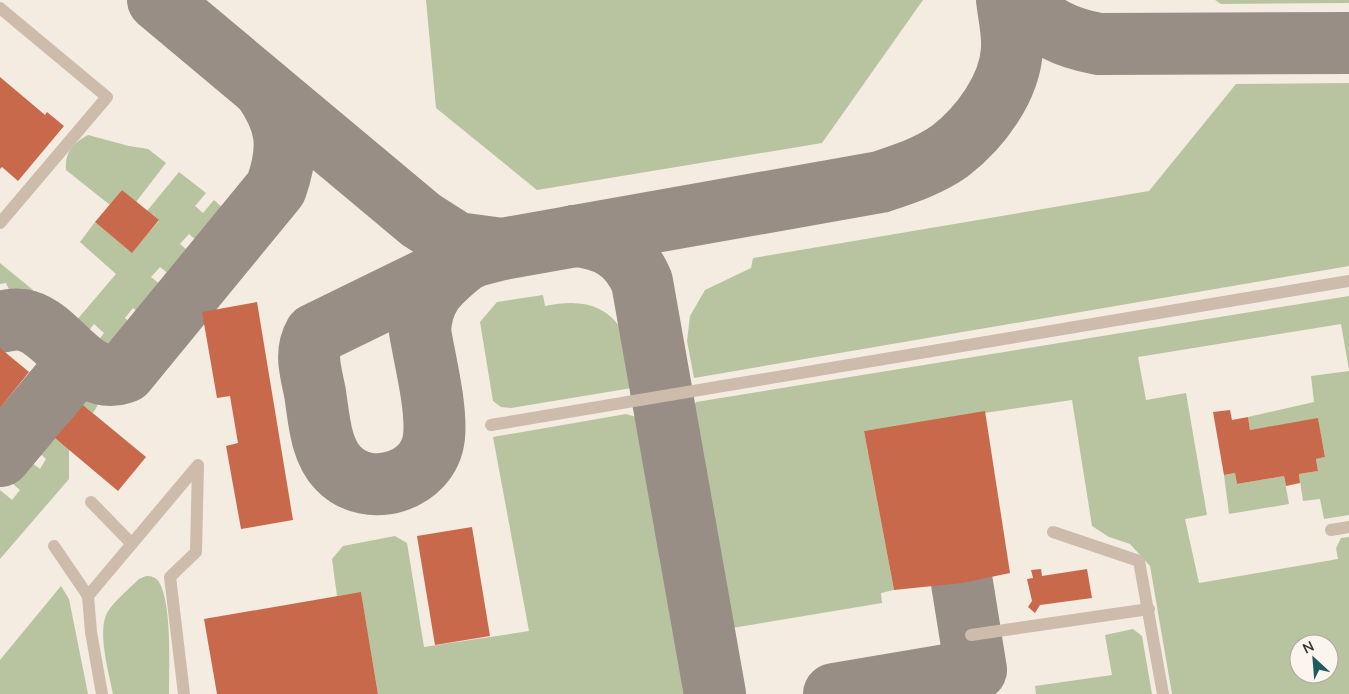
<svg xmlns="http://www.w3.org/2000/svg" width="1349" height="694" font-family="'Nunito Sans',sans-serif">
  <rect width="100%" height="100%" fill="#f4ebe1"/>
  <!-- green -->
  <g fill="#b8c4a0" fill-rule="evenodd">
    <polygon points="426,0 923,0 822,143 537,190 436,108"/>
    <polygon points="1215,0 1349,0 1349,3 1221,4"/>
    <polygon points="1349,83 1349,266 694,378 687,341 690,316 705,290 751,268 753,258 1149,191 1236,84"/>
    <path d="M88,135L129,146L148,149L166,163L136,202L122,190L110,205L66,170C65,152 72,144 88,135Z"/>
    <path d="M179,172L206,193L195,206L203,213L214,200L234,218L233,226L216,248H205L189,234L180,244L202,263L187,281L176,280L160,267L151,277L175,296L156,319H145L133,308L125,318L142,334C129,350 115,366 94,357L96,344L104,333L94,324L77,345L64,335L116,274L80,242L95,222L132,252L159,221L147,211Z"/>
    <polygon points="0,263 33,290 32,299 28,309 12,296 6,283 0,284"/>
    <path d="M543,295L545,306C611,292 631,329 638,387L511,408L501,407L493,401L480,322L497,302Z"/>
    <path d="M1349,296V370L1341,324L1138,357L1146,400L1186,393L1207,515L1185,519L1199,583L1338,559L1336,548L1341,538L1349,537V694H1172L1150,566L1130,544L1109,537L1092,526L1072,400L864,431L894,590L881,593L882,603L720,630L685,422L696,402ZM1299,644H1329V674H1299Z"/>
    <polygon points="1349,371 1349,515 1324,519 1320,499 1303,501 1299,474 1318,471 1316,459 1325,457 1318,419 1250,430 1248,417 1314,402 1311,376"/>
    <path d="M90,381C107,387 101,401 93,413L83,405L55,438L69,449V479L0,559V490L12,500L20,490L0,473V467L15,450L40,469L46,459L30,445L27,436L65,390Z"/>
    <polygon points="626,414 643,419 650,429 694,694 378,694 361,593 337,596 332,559 343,546 395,536 407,543 424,647 529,631 493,437"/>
    <polygon points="1235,473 1237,484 1284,476 1289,504 1229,514 1224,475"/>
    <path d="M146,576C151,576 156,577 159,582C172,604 169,666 169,694H113C109,673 97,632 107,613C114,601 129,589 139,579Z"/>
    <polygon points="61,586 69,599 88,694 0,694 0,660"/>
    <polygon points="1133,629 1142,636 1152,694 1036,694 1035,686 1112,675 1105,635"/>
  </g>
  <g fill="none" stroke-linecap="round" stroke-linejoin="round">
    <!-- taxiway -->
    <g stroke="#988e86" stroke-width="62">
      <path d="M158,0L421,220L457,243L502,249L880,182C904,174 929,166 950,151C980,128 1010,88 1012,49C1013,33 1009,16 1007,0"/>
      <path d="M1019,0C1042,27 1066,38 1099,44L1349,43"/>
      <path d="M574,236C607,239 629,251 642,282L715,694"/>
      <path d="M462,263C436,284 422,297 420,331C425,362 437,407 434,437C429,482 368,500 338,468C320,449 319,418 315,393C311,372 304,353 315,334L475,256L502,249"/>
      <path d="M0,322C9,320 18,318 27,321C62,331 83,388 125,372L276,188C290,148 288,123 263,88"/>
      <polyline points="0,456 66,377 74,371 90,369"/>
      <polyline points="834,694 976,670 962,583"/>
    </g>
  </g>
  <!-- building -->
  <g fill="#c8694b">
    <polygon points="0,77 45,115 47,112 64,126 18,181 2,167 0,169"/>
    <polygon points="122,190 159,220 132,253 95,222"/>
    <polygon points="257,302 293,520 241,529 226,446 238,443 230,396 217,398 202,312"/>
    <polygon points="0,348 29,372 0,408"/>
    <polygon points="83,405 146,457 118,491 55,438"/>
    <polygon points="1230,410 1232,420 1248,417 1250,430 1318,418 1325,457 1316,459 1318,471 1299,474 1300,483 1286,486 1284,476 1237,484 1235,473 1224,475 1213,412"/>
    <polygon points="985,411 1010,573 962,583 894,590 864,431"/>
    <polygon points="472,527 490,636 435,645 417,536"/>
    <polygon points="1041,569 1042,576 1087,569 1092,598 1040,605 1035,613 1028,607 1032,601 1027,579 1033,578 1031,570"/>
    <polygon points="361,592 378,694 217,694 204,619"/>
  </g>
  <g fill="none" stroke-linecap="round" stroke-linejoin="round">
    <!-- minor -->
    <g stroke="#cdbbac" stroke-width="12">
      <polyline points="0,8 107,97 0,223"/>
      <polyline points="491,425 1349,281"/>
      <polyline points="91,502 132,544"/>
      <polyline points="1331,530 1349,527"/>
      <polyline points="1053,532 1139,561 1163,694"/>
      <polyline points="54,546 88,596"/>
      <polyline points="971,635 1149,609"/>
      <polyline points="102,694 91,632 88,596 198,465 196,552 170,577 184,694"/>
    </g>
  </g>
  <!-- north arrow -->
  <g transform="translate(1314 659) rotate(334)"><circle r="24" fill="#fbf5ee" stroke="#aea6a0"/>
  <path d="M0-4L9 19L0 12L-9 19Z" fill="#1f5a5e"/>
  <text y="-8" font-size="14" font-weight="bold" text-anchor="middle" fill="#3b302b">N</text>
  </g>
</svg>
